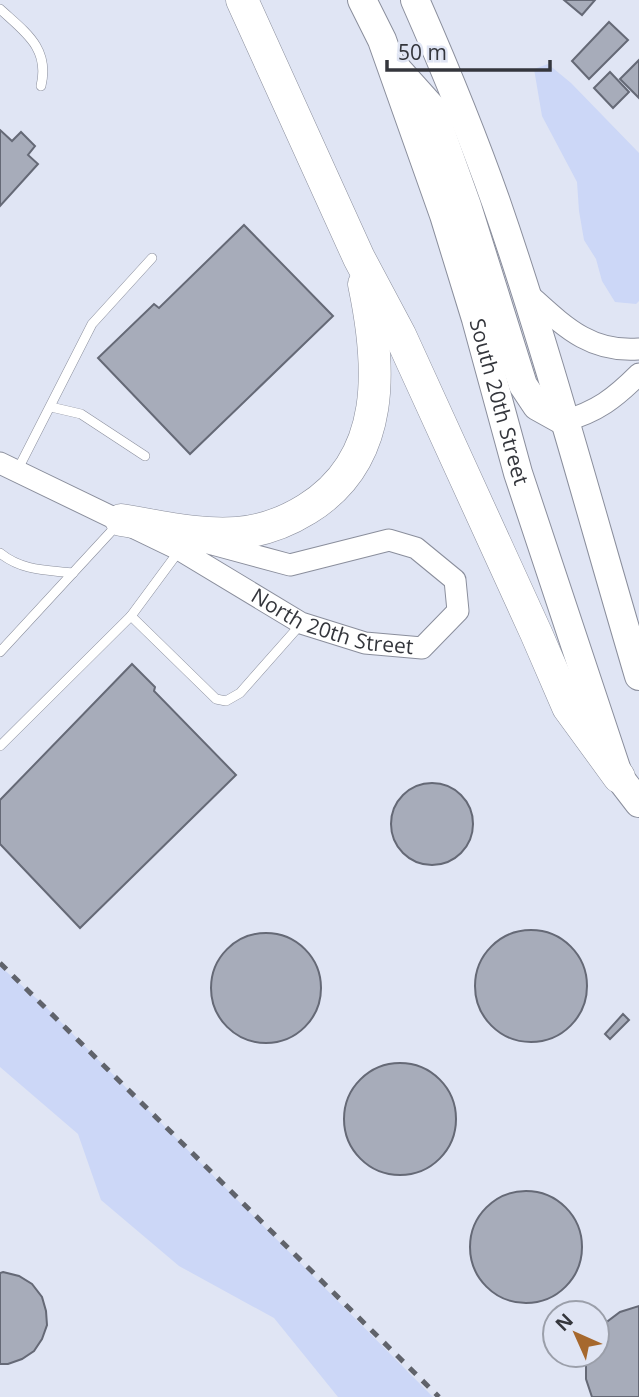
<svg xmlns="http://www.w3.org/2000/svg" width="639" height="1397" font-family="'Open Sans',sans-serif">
  <rect width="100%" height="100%" fill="#e0e5f4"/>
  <!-- green -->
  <g fill="#ccd7f7">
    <polygon points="548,64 571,83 639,153 639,301 636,304 615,302 602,281 596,259 584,240 579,211 577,182 542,116 534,69"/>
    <polygon points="0,966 46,1007 433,1397 338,1397 274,1318 179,1266 101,1200 78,1134 0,1067"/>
  </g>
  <!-- building -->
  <g fill="#a7acba" stroke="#656976" stroke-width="2">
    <polygon points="564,0 595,0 582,15"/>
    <polygon points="609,22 628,40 589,79 572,61"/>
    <polygon points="639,60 639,98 620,79"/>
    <polygon points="610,72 629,92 613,108 594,88"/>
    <polygon points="0,130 12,141 21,132 35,146 28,155 38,164 0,206"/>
    <polygon points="244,225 333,316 190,454 98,358 154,304 159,308"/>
    <polygon points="132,664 155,687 154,691 236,775 80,928 0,844 0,800"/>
    <circle cx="432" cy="824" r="41"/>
    <circle cx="531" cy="986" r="56"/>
    <circle cx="266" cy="988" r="55"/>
    <polygon points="623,1014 629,1020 610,1039 605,1034"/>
    <circle cx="400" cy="1119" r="56"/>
    <circle cx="526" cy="1247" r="56"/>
    <polygon points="3,1272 19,1276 32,1284 42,1297 46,1311 47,1325 42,1339 34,1351 22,1359 8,1364 0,1364 0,1273"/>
    <polygon points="639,1306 639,1397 592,1397 586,1379 586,1359 588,1355 597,1355 597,1334 604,1324 620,1312"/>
  </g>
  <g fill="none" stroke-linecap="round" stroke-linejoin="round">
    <defs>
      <g id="service">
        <path d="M0,9C25,32 50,48 41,86"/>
        <polyline points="51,407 81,414 145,456"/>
        <polyline points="17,471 92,324 152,258"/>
        <path d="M0,553C22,571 47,570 73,573"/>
        <polyline points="131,616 216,699 226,701 240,693 301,624"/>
        <polyline points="0,652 118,524"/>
        <polyline points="0,746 131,616 179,551"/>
      </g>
      <g id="tertiary">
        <path d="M526,292C562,324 588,353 639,349"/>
        <path d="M564,421C597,412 615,398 639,374"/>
        <path id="s1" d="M0,463L180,550L301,623L365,643L422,648L458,611L455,580L416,548L389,540L290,565L205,542"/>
      </g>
      <g id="primary">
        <path id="s2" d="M362,0L382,40L444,215L476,319L518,473L619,777L639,803"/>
        <path d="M415,0C444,66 472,134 496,202C550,358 592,518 639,676"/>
        <polyline points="397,69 432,108 467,206 523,385 537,406 564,421"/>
      </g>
      <g id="motorway">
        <polyline points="242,0 359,258 400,335 536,633 568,707 619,777"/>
        <path d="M121,520C159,526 199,536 237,533C263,531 286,522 307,509C388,459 381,365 364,284"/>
      </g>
    </defs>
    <!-- service casing -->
    <use href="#service" stroke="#8a8e9c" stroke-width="10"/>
    <!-- tertiary casing -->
    <use href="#tertiary" stroke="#8a8e9c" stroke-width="23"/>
    <!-- primary casing -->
    <use href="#primary" stroke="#8a8e9c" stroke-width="30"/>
    <!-- motorway casing -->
    <use href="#motorway" stroke="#8a8e9c" stroke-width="33"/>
    <!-- service -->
    <use href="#service" stroke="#fff" stroke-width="9"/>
    <!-- tertiary -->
    <use href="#tertiary" stroke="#fff" stroke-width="21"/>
    <!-- primary -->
    <use href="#primary" stroke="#fff" stroke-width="28"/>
    <!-- motorway -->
    <use href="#motorway" stroke="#fff" stroke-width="32"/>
    <!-- rail -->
    <polyline stroke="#60636b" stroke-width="5" stroke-dasharray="9 9" stroke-linecap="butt" points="0,963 439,1397"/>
  </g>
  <g text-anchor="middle" stroke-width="7" stroke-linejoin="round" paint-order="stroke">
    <!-- street labels -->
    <g font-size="21" fill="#34363c" stroke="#e0e5f4">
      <text dy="7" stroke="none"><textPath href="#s2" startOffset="425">South 20th Street</textPath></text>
      <text dy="7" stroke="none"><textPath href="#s1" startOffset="371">North 20th Street</textPath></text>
    </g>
  </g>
  <!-- north arrow -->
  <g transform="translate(576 1334) rotate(315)"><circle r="33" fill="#e0e5f4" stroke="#9b9faa" stroke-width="2"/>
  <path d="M0-5L12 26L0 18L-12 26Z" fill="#a6682d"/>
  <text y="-10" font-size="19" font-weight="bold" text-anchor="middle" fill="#34363c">N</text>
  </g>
  <!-- scale -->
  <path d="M387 60v10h163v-10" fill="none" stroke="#34363c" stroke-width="3.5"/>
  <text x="398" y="60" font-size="21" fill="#34363c" stroke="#e0e5f4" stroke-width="5" paint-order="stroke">50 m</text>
</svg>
